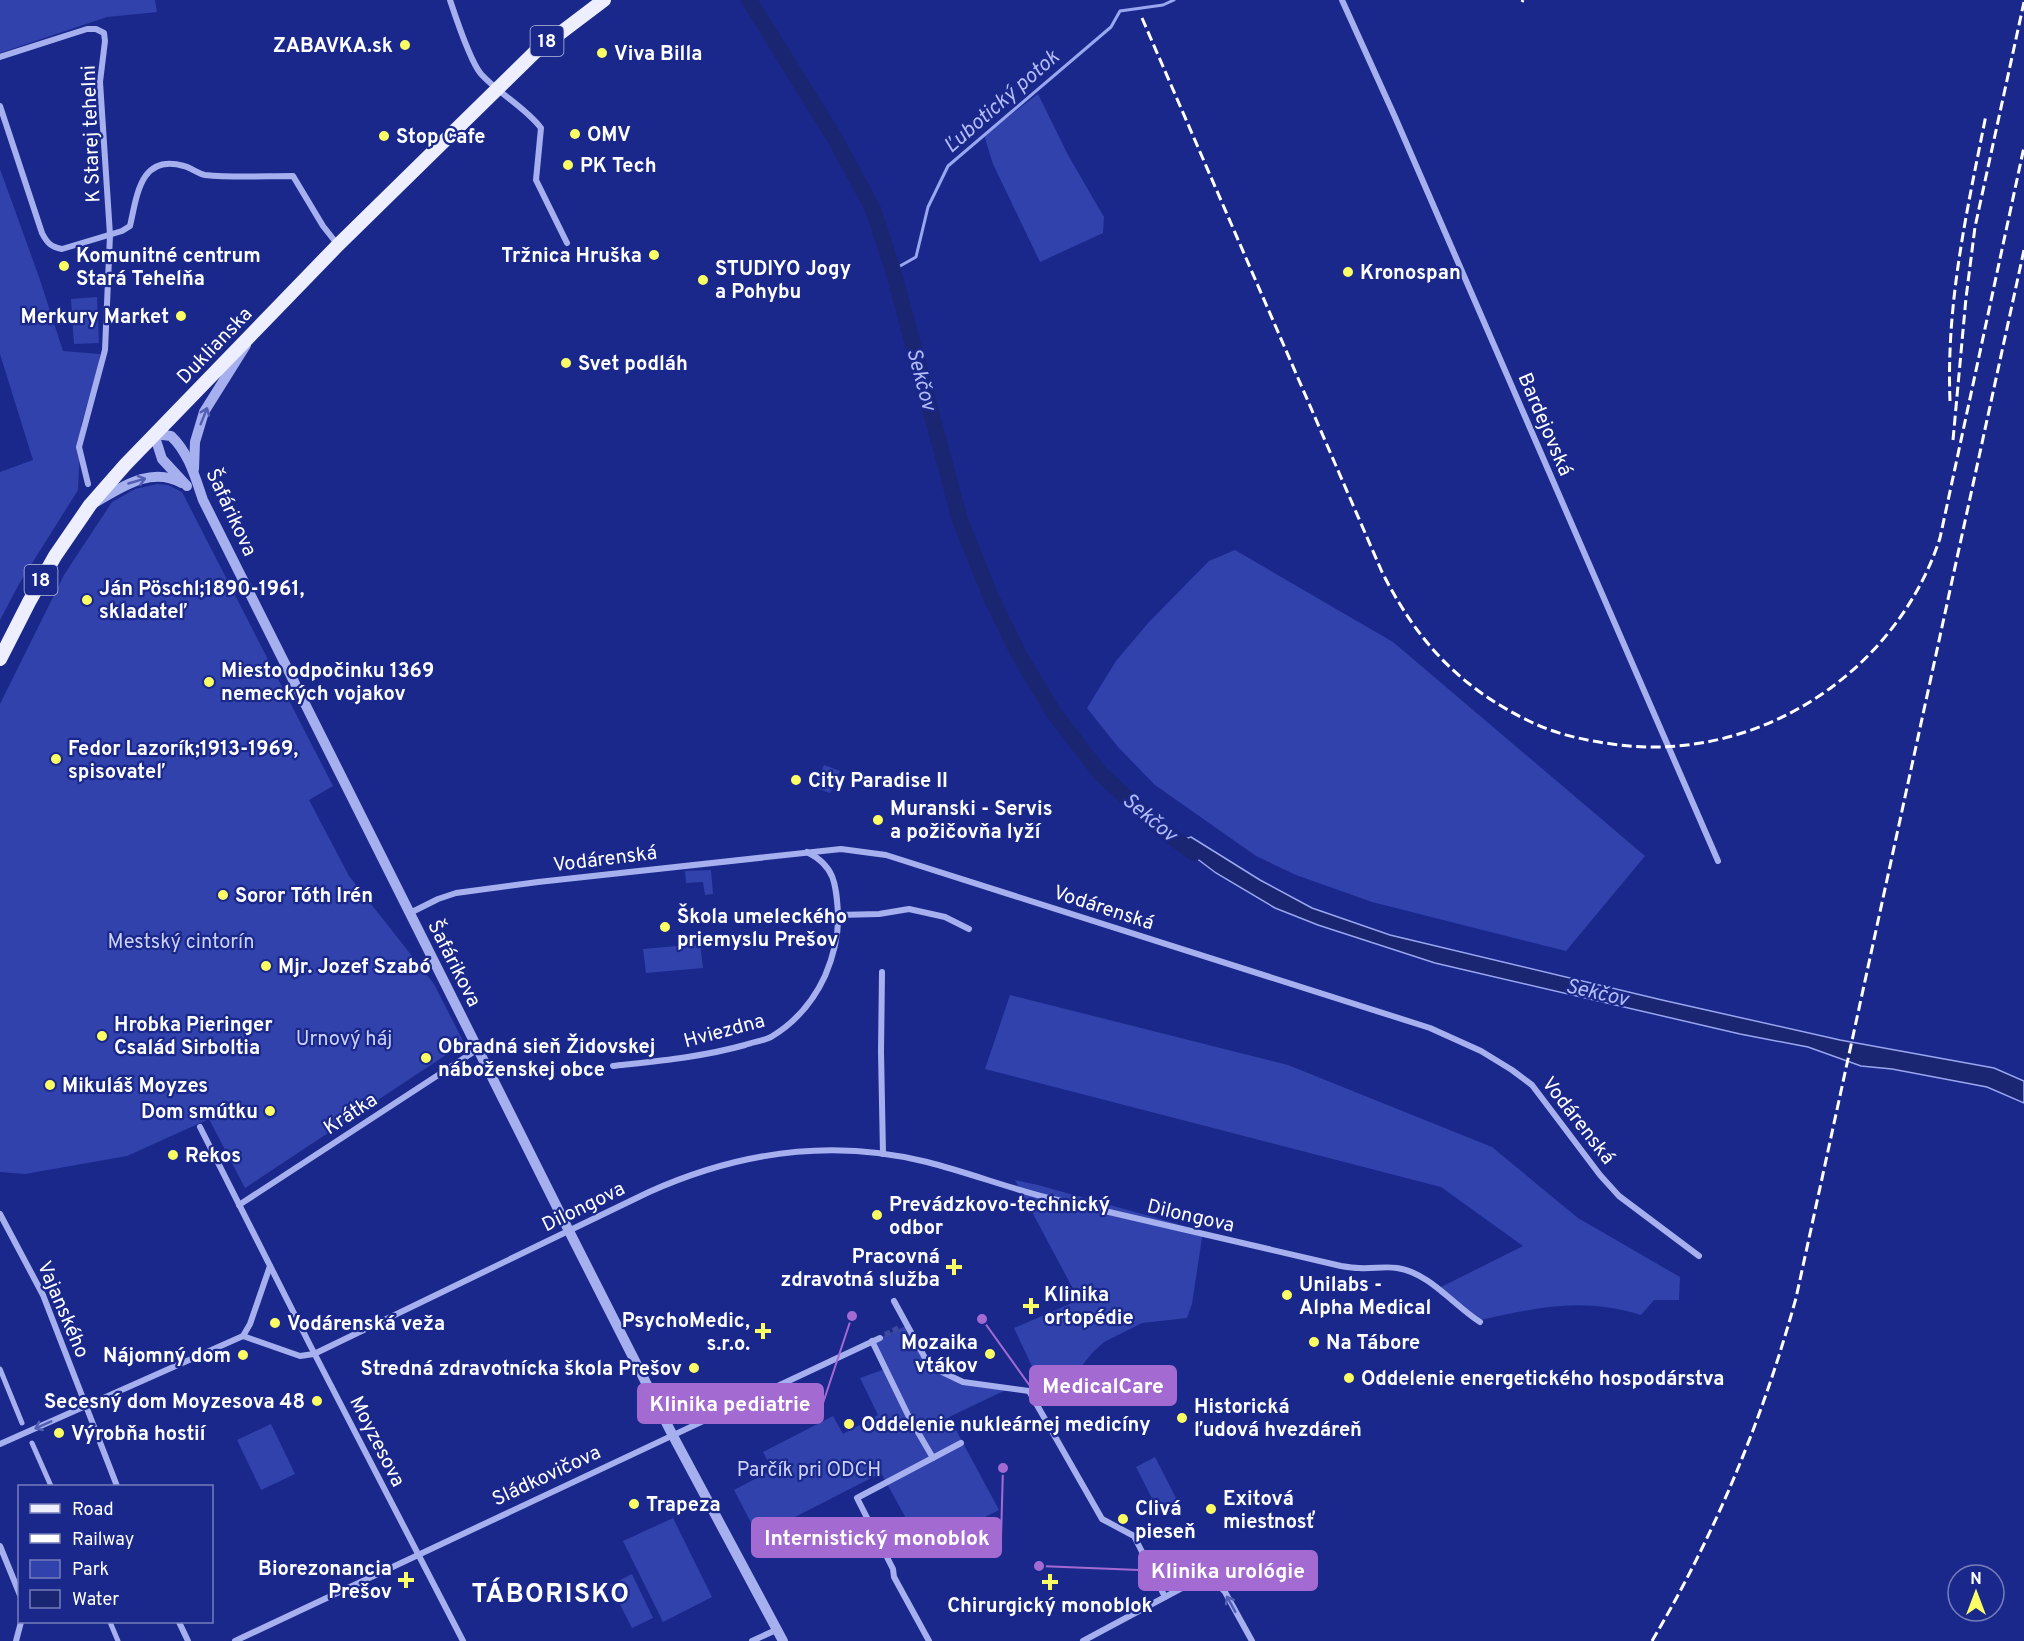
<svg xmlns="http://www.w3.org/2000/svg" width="2024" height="1641" font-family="Overpass,sans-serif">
  <rect width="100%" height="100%" fill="#1a288c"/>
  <!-- green -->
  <g fill="#3142ac">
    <polygon points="0,0 155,0 157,12 107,17 0,53"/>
    <polygon points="1038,94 1068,155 1104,217 1103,233 1040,262 993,164 984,135"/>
    <polygon points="0,169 39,277 63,351 100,354 98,369 81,425 78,490 19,584 0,620 0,472 33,460 0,354"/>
    <polygon points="97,297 99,343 74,344 71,299"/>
    <polygon points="157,484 168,485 182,492 333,786 309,800 349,876 434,984 464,1043 245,1188 209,1119 127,1156 25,1174 0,1172 0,704 64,575 112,502 135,489"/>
    <polygon points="1235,550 1393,642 1645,856 1566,951 1372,902 1296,875 1256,856 1155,785 1118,747 1087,708 1116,661 1149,622 1209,561"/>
    <polygon points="824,765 840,771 830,793 814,787"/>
    <polygon points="711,870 713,894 705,895 703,882 686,883 685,871"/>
    <polygon points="700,944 703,968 646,973 643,949"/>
    <path d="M1010,995L1288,1065L1492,1147L1578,1218L1680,1277L1679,1300H1654L1641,1315C1582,1297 1540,1307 1481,1320L1439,1294L1441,1287L1523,1246L1441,1187L985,1069Z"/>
    <polygon points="1015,1180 1038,1185 1203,1231 1192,1304 1187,1318 1142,1323 1104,1342 1092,1353 1062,1391 1044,1392 1014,1328 1079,1300"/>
    <polygon points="908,1325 925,1359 952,1377 1010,1388 949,1417 999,1510 918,1551 913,1531 881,1473 758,1536 734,1490 772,1470 763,1452 833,1416 843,1434 878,1415 860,1378 885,1369 872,1341"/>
    <polygon points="271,1424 295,1474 261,1490 237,1440"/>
    <polygon points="1155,1457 1177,1500 1158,1510 1136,1467"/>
    <polygon points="673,1518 712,1597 663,1622 623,1541"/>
    <polygon points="632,1574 653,1618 632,1628 610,1585"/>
  </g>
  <!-- water -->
  <polygon fill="#1b2672" stroke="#99a6f0" stroke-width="1.5" points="1191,837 1260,880 1312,908 1390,935 1662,1000 1840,1040 1994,1068 2024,1081 2024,1103 1987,1087 1892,1069 1861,1066 1808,1047 1740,1034 1435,963 1318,925 1275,908 1216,873 1175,842"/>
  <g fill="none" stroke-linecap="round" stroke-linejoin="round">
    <!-- stream -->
    <polyline stroke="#99a6f0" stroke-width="3" points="893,270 916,257 928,207 948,166 1111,27 1120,11 1163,5 1174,0"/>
    <!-- river -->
    <polyline stroke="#1b2672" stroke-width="16" points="749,0 834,137 873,209 893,270 960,520 991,597 1018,653 1054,713 1100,773 1156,825 1194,853"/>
    <!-- minor-tunnel -->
    <polyline stroke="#3c489d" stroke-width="6" stroke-dasharray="6 3" stroke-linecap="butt" points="885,1335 899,1328"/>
    <!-- pedestrian -->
    <g stroke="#a6b0ee" stroke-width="5">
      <polyline points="0,1369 22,1423"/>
      <polyline points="32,1443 51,1486"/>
      <polyline points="110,1622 118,1641"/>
    </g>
    <!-- minor -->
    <g stroke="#a6b0ee" stroke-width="6">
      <path d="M450,0C456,18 470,61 481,74C499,94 525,107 541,128L536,180L567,243"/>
      <polyline points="1342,0 1395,117 1718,861"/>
      <polyline points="0,57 87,29 96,29 104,33 105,41 100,82 110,235 105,350 79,447 88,484"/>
      <path d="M0,106L42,233C47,243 51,247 62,249L122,231L130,226C137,196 140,153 184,166C192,168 198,174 205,175C234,178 264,176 293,176L323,226L338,245"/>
      <polyline points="410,913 438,899 456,893 538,882 841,849 886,855 1430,1028 1481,1051 1512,1070 1532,1085 1600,1175 1619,1196 1699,1256"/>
      <polyline points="838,915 879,914 909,909 945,917 969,929"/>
      <polyline points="882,972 881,1052 883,1154"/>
      <path d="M613,1066C658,1061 702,1057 745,1045C753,1042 763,1041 771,1037C796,1022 813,1002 825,976C833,957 839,933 838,913C836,884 835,866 807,852"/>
      <polyline points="200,1127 310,1345 463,1641"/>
      <polyline points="239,1205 478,1049"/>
      <polyline points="0,1214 43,1295 117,1486"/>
      <polyline points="894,1301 925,1358 942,1372 963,1382 1044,1393 1063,1391"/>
      <path d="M243,1336L300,1356L314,1354L649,1192C738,1152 831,1138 927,1162C970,1173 1011,1189 1053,1199C1149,1222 1245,1244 1341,1266C1347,1267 1353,1268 1359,1268C1372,1269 1385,1266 1397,1268C1430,1273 1453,1305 1480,1322"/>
      <polyline points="243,1336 250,1324 270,1266"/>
      <polyline points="872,1341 908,1415 933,1458"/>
      <polyline points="1029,1391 1102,1519 1134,1536 1165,1597"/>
      <polyline points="0,1444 243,1336"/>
      <polyline points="0,1546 20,1595"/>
      <polyline points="179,1622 188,1641"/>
      <polyline points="16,1641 21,1622"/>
      <polyline points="235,1641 880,1338"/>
      <polyline points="752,1641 776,1630"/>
      <polyline points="929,1641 894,1577 893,1569 857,1498 961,1443"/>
      <polyline points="1083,1641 1208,1574 1225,1592 1252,1641"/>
    </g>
    <!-- tertiary -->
    <g stroke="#a6b0ee" stroke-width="10">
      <polyline points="194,469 195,442 204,412 246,345"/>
      <path d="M187,486L162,459L154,434L171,436C189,453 195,477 203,500L569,1231L672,1434L783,1641"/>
      <path d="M96,502C122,487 151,466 182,483"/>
    </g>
    <!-- primary -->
    <polyline stroke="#edeeff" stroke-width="14" points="0,659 29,602 55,556 90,505 125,465 338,245 534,53 604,0"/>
    <!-- rail -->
    <g stroke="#fff" stroke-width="3" stroke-dasharray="10 4.5" stroke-linecap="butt">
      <polyline points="1522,2 1523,0"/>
      <path d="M1142,18L1382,572C1417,641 1459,687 1529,721C1555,734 1583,740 1612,744C1755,765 1896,674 1940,538L2024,147"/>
      <path d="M1950,401C1946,302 1967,211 1986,115"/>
      <polyline points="1953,440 1966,298 1975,227 2024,2"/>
      <path d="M1652,1641C1716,1533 1763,1418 1796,1298L2024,250"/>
    </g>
  </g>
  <!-- one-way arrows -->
  <defs><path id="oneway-shaft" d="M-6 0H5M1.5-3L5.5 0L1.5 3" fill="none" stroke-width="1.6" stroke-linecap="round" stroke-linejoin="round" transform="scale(1.5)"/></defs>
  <g stroke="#525eb3">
    <use href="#oneway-shaft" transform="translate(204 416) rotate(-68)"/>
    <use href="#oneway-shaft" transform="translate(137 481) rotate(-16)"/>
    <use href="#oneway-shaft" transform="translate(43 1425) rotate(156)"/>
    <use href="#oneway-shaft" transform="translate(1231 1604) rotate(-119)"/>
  </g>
  <!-- markers -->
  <g fill="#fbff63" stroke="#1a288c" stroke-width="2">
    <circle cx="405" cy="45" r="6"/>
    <circle cx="602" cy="53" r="6"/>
    <circle cx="575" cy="134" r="6"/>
    <circle cx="384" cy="136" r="6"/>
    <circle cx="568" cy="165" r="6"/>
    <circle cx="654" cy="255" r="6"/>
    <circle cx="64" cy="266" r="6"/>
    <circle cx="1348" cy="272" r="6"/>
    <circle cx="703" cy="280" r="6"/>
    <circle cx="181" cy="316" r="6"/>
    <circle cx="566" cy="363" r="6"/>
    <circle cx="87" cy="600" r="6"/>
    <circle cx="209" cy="682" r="6"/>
    <circle cx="56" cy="759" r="6"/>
    <circle cx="796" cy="780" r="6"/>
    <circle cx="878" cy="820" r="6"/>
    <circle cx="223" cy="895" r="6"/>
    <circle cx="665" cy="927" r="6"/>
    <circle cx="266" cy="966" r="6"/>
    <circle cx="102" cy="1036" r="6"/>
    <circle cx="426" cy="1058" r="6"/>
    <circle cx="50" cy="1085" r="6"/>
    <circle cx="270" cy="1111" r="6"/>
    <circle cx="173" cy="1155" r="6"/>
    <circle cx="877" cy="1215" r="6"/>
    <path d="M951 1258h6v6h6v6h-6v6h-6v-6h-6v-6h6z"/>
    <circle cx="1287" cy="1295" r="6"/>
    <path d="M1028 1297h6v6h6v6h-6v6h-6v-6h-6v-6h6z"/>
    <circle cx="275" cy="1323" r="6"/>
    <path d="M760 1322h6v6h6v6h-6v6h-6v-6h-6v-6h6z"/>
    <circle cx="1314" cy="1342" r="6"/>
    <circle cx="990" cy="1354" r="6"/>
    <circle cx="243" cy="1355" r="6"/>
    <circle cx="694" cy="1368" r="6"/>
    <circle cx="1349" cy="1378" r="6"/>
    <circle cx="317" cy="1401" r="6"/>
    <circle cx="1182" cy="1418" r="6"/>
    <circle cx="849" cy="1424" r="6"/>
    <circle cx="59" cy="1433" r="6"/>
    <circle cx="634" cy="1504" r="6"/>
    <circle cx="1211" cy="1509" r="6"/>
    <circle cx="1123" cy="1519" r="6"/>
    <path d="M403 1571h6v6h6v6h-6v6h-6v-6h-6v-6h6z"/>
    <path d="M1047 1573h6v6h6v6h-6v6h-6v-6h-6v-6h6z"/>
  </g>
  <g text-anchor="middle" stroke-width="4.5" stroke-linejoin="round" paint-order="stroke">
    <!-- shield labels -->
    <g fill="#1a288c" stroke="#babedc" stroke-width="1.5">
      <rect x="530.5" y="26" width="33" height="30" rx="4.5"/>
      <rect x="24.5" y="565" width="33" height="30" rx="4.5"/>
    </g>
    <g font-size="18" font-weight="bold" fill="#fff">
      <text x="547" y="47">18</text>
      <text x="41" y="586">18</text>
    </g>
    <!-- poi labels -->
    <g font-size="20" font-weight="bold" fill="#fff" stroke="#1a288c" text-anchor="start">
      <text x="393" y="52" text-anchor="end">ZABAVKA.sk</text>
      <text x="614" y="60">Viva Billa</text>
      <text x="587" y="141">OMV</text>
      <text x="396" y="143">Stop Cafe</text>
      <text x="580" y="172">PK Tech</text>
      <text x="76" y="262">Komunitné centrum<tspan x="76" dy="23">Stará Tehelňa</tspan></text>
      <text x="642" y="262" text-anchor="end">Tržnica Hruška</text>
      <text x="715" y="275">STUDIYO Jogy<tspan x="715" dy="23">a Pohybu</tspan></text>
      <text x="1360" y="279">Kronospan</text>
      <text x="169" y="323" text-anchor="end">Merkury Market</text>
      <text x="578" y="370">Svet podláh</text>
      <text x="99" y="595">Ján Pöschl;1890-1961,<tspan x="99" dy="23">skladateľ</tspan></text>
      <text x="221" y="677">Miesto odpočinku 1369<tspan x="221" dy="23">nemeckých vojakov</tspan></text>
      <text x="68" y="755">Fedor Lazorík;1913-1969,<tspan x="68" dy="23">spisovateľ</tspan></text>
      <text x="808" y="787">City Paradise II</text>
      <text x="890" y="815">Muranski - Servis<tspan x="890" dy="23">a požičovňa lyží</tspan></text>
      <text x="235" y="902">Soror Tóth Irén</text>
      <text x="677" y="923">Škola umeleckého<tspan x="677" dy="23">priemyslu Prešov</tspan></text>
      <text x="278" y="973">Mjr. Jozef Szabó</text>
      <text x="114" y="1031">Hrobka Pieringer<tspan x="114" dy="23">Család Sirboltia</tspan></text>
      <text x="438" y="1053">Obradná sieň Židovskej<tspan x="438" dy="23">náboženskej obce</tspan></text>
      <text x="62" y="1092">Mikuláš Moyzes</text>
      <text x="258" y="1118" text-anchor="end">Dom smútku</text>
      <text x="185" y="1162">Rekos</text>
      <text x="889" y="1211">Prevádzkovo‑technický<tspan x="889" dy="23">odbor</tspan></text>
      <text x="940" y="1263" text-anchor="end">Pracovná<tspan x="940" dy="23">zdravotná služba</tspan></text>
      <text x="1299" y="1291">Unilabs -<tspan x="1299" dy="23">Alpha Medical</tspan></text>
      <text x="1044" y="1301">Klinika<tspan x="1044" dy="23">ortopédie</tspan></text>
      <text x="750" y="1327" text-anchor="end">PsychoMedic,<tspan x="750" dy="23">s.r.o.</tspan></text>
      <text x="287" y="1330">Vodárenská veža</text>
      <text x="978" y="1349" text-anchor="end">Mozaika<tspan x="978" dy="23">vtákov</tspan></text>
      <text x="1326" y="1349">Na Tábore</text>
      <text x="231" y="1362" text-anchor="end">Nájomný dom</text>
      <text x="682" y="1375" text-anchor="end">Stredná zdravotnícka škola Prešov</text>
      <text x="1361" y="1385">Oddelenie energetického hospodárstva</text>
      <text x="305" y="1408" text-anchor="end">Secesný dom Moyzesova 48</text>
      <text x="1194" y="1413">Historická<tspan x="1194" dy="23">ľudová hvezdáreň</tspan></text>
      <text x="861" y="1431">Oddelenie nukleárnej medicíny</text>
      <text x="71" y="1440">Výrobňa hostií</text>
      <text x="1223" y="1505">Exitová<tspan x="1223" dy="23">miestnosť</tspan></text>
      <text x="646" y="1511">Trapeza</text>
      <text x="1135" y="1515">Clivá<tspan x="1135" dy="23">pieseň</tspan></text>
      <text x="392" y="1575" text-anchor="end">Biorezonancia<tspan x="392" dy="23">Prešov</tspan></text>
      <text x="1050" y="1612" text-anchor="middle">Chirurgický monoblok</text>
    </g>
    <!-- street labels -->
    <g font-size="20" fill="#fff" stroke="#1a288c">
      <text transform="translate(90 134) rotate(-92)" y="7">K Starej tehelni</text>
      <text transform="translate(214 345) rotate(-46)" y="7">Duklianska</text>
      <text transform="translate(1546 424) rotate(67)" y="7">Bardejovská</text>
      <text transform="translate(232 512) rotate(65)" y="7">Šafárikova</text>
      <text transform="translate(605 858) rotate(-7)" y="7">Vodárenská</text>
      <text transform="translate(1104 907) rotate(18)" y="7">Vodárenská</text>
      <text transform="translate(455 963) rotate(63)" y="7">Šafárikova</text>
      <text transform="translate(724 1030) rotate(-15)" y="7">Hviezdna</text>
      <text transform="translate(350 1113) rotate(-33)" y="7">Krátka</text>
      <text transform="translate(1579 1120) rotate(52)" y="7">Vodárenská</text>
      <text transform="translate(583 1206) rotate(-26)" y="7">Dilongova</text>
      <text transform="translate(1191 1215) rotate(13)" y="7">Dilongova</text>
      <text transform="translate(64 1309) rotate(67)" y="7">Vajanského</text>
      <text transform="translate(378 1441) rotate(63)" y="7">Moyzesova</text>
      <text transform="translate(546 1475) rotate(-25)" y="7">Sládkovičova</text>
    </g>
    <!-- park labels -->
    <g font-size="20" fill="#ccd2fa" stroke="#1a288c">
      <text x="181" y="948">Mestský cintorín</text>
      <text x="344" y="1045">Urnový háj</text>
      <text x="809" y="1476">Parčík pri ODCH</text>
    </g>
    <!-- water labels -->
    <g font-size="21" font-style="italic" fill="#b2bcf5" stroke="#1a288c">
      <text transform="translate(1001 101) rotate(-41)" y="7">Ľubotický potok</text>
      <text transform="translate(922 379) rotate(75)" y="7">Sekčov</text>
      <text transform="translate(1150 817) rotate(40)" y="7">Sekčov</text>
      <text transform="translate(1597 992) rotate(13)" y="7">Sekčov</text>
    </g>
    <!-- district labels -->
    <g font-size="26" font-weight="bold" letter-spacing="1.5" fill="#fff" stroke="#1a288c">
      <text x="551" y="1602">TÁBORISKO</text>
    </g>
  </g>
  <!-- callouts -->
  <path fill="none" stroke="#a36bd2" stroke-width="2" d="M982 1319L1030 1386M852 1316L823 1403M1003 1468L1001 1538M1039 1566L1139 1570"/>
  <g fill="#a36bd2" stroke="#1a288c" stroke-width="2">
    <circle cx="982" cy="1319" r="6"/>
    <circle cx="852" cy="1316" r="6"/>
    <circle cx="1003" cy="1468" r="6"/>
    <circle cx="1039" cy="1566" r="6"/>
  </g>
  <g fill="#a36bd2" stroke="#a36bd2" stroke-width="2">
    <rect x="1030" y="1366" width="146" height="39" rx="6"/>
    <rect x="638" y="1384" width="185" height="39" rx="6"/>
    <rect x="752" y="1518" width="249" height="39" rx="6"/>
    <rect x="1139" y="1551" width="178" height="39" rx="6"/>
  </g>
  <g font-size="21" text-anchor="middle" font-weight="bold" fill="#fff">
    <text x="1103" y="1393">MedicalCare</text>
    <text x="730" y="1411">Klinika pediatrie</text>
    <text x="877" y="1545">Internistický monoblok</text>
    <text x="1228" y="1578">Klinika urológie</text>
  </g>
  <!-- legend -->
  <rect x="18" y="1485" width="195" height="138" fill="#1a288c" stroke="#767eba" stroke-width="1.5"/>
  <rect x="30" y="1504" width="30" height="9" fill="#edeeff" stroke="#767eba" stroke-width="1.5"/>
  <text x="72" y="1515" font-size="18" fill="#ffffff">Road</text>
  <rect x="30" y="1534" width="30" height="9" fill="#ffffff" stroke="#767eba" stroke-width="1.5"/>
  <text x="72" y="1545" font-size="18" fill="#ffffff">Railway</text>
  <rect x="30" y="1560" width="30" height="18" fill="#3142ac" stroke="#767eba" stroke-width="1.5"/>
  <text x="72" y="1575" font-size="18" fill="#ffffff">Park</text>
  <rect x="30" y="1590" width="30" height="18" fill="#1b2672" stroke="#767eba" stroke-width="1.5"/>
  <text x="72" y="1605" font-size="18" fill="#ffffff">Water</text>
  <!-- north arrow -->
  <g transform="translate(1976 1593)"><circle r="28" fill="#1a288c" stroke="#767eba" stroke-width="1.5"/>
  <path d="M0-4.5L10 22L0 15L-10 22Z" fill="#fbff63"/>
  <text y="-9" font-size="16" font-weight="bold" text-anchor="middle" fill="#ffffff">N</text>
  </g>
</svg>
